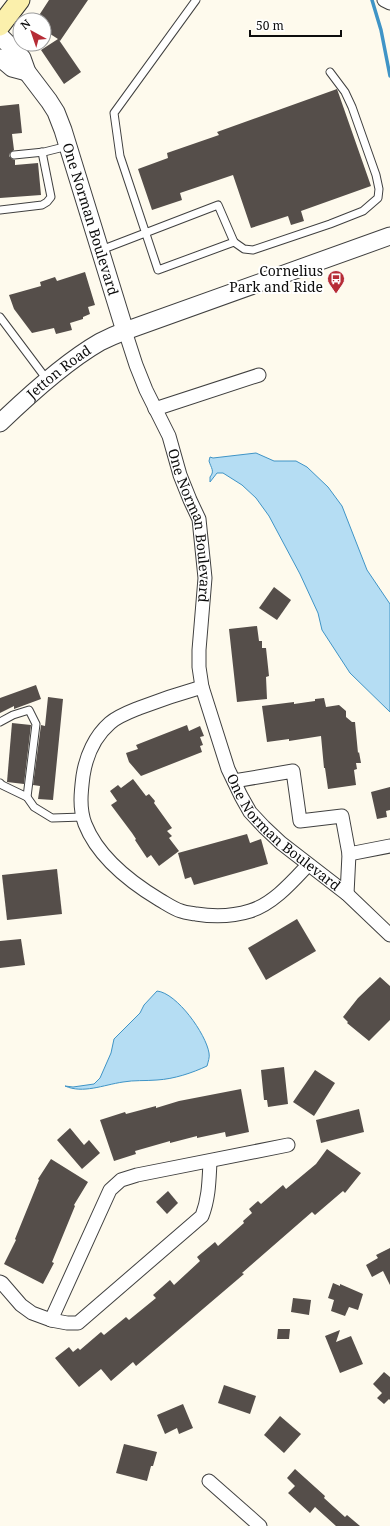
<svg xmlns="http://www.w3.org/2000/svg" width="390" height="1526" font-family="'Noto Serif',serif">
  <rect width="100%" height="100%" fill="#fefaed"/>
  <!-- water -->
  <g fill="#b5ddf3" stroke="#3f94c6">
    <path d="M256,453L274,461H296L307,467L328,487L342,506L367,570L390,604V712L350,673L322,630L318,613L300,574L269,516L256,498L242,485L223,473H217L210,482V477C215,471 211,468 209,461L210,457L213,458Z"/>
    <path d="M157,991C177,993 206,1034 209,1053C210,1057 208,1062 207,1066C192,1073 174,1079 157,1080C145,1081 134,1080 123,1082C103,1085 83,1094 65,1086L73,1087L94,1084L100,1078L111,1053L114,1039L140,1013L144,1005Z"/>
  </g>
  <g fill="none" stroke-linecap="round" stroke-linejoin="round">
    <!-- stream -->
    <polyline stroke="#3f94c6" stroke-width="3.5" points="372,0 381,30 390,76"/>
  </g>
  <!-- building -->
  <g fill="#554e4a">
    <polygon points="49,0 88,0 60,41 59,40 81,72 64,84 41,50 58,39 44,30 44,20 36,20"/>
    <polygon points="337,89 371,186 301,211 304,221 291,225 288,216 251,228 233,175 180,193 182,200 152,210 138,169 168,158 167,153 219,135 217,132"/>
    <polygon points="19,104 22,133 12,134 14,150 10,153 9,156 12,159 15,160 15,165 38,163 41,195 0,198 0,106"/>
    <polygon points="85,272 95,305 88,307 90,314 83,317 83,319 70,323 72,330 56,334 54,328 32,333 14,309 9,295 41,286 40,282 55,277 57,281"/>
    <polygon points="274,587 291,600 277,620 259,608"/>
    <polygon points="257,626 259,641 262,641 262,648 266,648 269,676 266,677 267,699 237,702 229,629"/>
    <polygon points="36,685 41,699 14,709 14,706 0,713 0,698"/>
    <polygon points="48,697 63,699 53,800 38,799 40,786 33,785 41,725 45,726"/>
    <polygon points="324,698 326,707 339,705 346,711 346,717 352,722 355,722 358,753 359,752 361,763 356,763 357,769 354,770 356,785 328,789 325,768 324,768 321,736 289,741 289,739 267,742 262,706 294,702 294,704 315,701 315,699"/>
    <polygon points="12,723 31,725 24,784 7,782"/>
    <polygon points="187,725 189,731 200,726 204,736 200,737 203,745 200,746 202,752 141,776 129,762 126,753 138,749 136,745"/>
    <polygon points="133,779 146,796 149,794 155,801 154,803 172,828 167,831 172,836 169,838 179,851 159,866 151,855 147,858 135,840 136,839 132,833 111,805 117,801 110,791 118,785 121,788"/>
    <polygon points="390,787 390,810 386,811 387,817 377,819 371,792"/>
    <polygon points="247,834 250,843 261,839 268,864 194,885 191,877 185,879 178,853"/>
    <polygon points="57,869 62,914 7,920 2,875"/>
    <polygon points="297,919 316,951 266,980 248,948"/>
    <polygon points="21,939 25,965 0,968 0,941"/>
    <polygon points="380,977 390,986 390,1020 369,1041 347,1023 348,1022 343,1017 358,998"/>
    <polygon points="284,1067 288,1104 268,1107 267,1100 264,1100 261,1070"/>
    <polygon points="315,1070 335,1083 314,1116 293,1102"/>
    <polygon points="241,1089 249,1132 226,1137 225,1132 197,1138 197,1136 170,1143 170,1141 135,1151 136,1154 114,1161 100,1120 125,1112 126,1114 156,1106 156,1108 179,1101"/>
    <polygon points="359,1109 364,1132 321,1143 316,1120"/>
    <polygon points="70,1128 84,1145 89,1140 100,1153 82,1169 57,1140"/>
    <polygon points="327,1149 361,1173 345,1193 343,1191 315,1215 312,1212 242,1273 244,1274 136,1366 133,1362 111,1381 101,1369 79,1387 55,1358 69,1347 73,1352 78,1348 80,1350 101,1332 104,1335 126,1317 129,1320 156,1298 153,1295 170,1280 174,1285 200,1261 197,1257 215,1242 218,1246 244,1223 243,1221 252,1213 249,1209 258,1201 261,1204 283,1185 286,1189 316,1164"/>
    <polygon points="51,1159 88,1182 74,1205 75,1206 52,1262 54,1263 43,1284 4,1264 16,1240 15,1239 39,1180 38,1179"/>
    <polygon points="168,1191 178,1203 167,1214 156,1202"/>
    <polygon points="390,1248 390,1285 383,1271 372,1277 366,1265 378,1258 376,1255"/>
    <polygon points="333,1283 340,1286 340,1284 363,1294 358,1310 349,1307 345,1316 331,1311 334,1300 328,1298"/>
    <polygon points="293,1298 311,1300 309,1315 291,1312"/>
    <polygon points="278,1329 290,1329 289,1339 277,1339"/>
    <polygon points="340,1330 336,1342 351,1336 363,1364 340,1373 325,1336"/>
    <polygon points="384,1372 390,1377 390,1400 389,1399 384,1404 377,1398 382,1393 373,1384"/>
    <polygon points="224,1385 256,1396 250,1414 218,1403"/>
    <polygon points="183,1404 193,1428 179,1434 177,1428 165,1434 157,1415"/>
    <polygon points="280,1416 301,1434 284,1453 264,1435"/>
    <polygon points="124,1444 157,1452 153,1466 151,1466 147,1481 116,1473"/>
    <polygon points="295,1469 325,1496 324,1498 345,1517 347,1515 360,1526 336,1526 315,1507 310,1513 288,1493 295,1486 287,1478"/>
  </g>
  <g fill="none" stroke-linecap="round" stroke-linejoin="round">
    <defs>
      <g id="service">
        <polyline points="14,155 44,152 68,146"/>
        <polyline points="0,210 42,205 47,202 51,197 42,152"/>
        <polyline points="234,242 244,249 253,250 330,224 363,211 378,198 379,189 376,175 352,107 345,92 330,72"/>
        <polyline points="101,250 218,205 234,242 158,270 120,156 114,113 196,0"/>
        <polyline points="0,317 48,381"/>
        <polyline points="0,722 13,715 29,710 36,724 27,797"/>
        <polyline points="0,783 2,785 27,797 34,807 52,818 83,817"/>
      </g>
      <g id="minor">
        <polyline points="384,0 390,3"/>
        <path id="s1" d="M125,331L136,365L146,390L169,436L180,475L190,500L199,519L205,578L199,650V667L202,687L228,769L241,796L250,812L264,827L281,843L347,894L390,935"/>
        <polyline points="155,409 259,375"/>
        <path d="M202,687C181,693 160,700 139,708C129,712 118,716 110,723C95,736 86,756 83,776C81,792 79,808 85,824C98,857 130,882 160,900C167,904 174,909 181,911C186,913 191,913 196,914C215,917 231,917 250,911C273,904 292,882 308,865"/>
        <polyline points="234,781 293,771 300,821 342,816 349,854 390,846"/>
        <polyline points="347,894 349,854"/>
        <polyline points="0,1282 2,1283 21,1305 32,1313 51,1320 110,1190 121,1180 137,1175 288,1145"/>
        <path d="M51,1320L67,1323H78L202,1216C209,1198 209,1180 210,1162"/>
        <polyline points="209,1481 260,1526"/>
      </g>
      <g id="tertiary">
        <path id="s2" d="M0,36L22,58L27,72L49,101L56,112L63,130L125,331"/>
        <polyline points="0,58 12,68 27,72"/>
        <path id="s3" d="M0,423C28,396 67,361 100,342C108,338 117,334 125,331L390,236"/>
      </g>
      <polyline id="secondary" points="0,26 20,0"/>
    </defs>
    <!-- service casing -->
    <use href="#service" stroke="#404040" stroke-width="9"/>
    <!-- minor casing -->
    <use href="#minor" stroke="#404040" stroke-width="15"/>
    <!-- tertiary casing -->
    <use href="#tertiary" stroke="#404040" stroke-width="19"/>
    <!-- secondary casing -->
    <use href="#secondary" stroke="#2f2f2f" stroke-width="21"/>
    <!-- service -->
    <use href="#service" stroke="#fff" stroke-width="7"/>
    <!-- minor -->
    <use href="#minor" stroke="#fff" stroke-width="13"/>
    <!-- tertiary -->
    <use href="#tertiary" stroke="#fff" stroke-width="17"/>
    <!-- secondary -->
    <use href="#secondary" stroke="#fbf0ac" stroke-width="19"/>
  </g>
  <!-- icons -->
  <defs>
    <symbol id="bus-pin" viewBox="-11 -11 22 30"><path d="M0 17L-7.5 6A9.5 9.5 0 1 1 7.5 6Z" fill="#b62c36" stroke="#fff"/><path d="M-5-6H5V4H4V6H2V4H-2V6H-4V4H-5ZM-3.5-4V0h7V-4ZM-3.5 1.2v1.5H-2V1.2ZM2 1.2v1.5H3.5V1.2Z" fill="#fff"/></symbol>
  </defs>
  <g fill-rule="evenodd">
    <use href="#bus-pin" x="326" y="269" width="20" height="27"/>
  </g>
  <g text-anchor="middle" stroke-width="4" stroke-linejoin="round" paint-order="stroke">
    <!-- street labels -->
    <g font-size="14" fill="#0d0d0d" stroke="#fff">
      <text dy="5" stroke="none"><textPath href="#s2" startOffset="208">One Norman Boulevard</textPath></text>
      <text dy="5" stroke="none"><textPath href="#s3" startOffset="78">Jetton Road</textPath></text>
      <text dy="5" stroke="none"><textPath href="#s1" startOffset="207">One Norman Boulevard</textPath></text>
      <text dy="5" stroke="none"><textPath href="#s1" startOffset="543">One Norman Boulevard</textPath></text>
    </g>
    <!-- poi labels -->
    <g font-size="14" fill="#0d0d0d" stroke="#fff" text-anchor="end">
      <text x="323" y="276">Cornelius<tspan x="323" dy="16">Park and Ride</tspan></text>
    </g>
  </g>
  <!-- north arrow -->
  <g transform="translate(32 32) rotate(320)"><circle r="19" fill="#ffffff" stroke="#9e9e9e"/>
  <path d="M0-3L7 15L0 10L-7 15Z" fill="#b62c36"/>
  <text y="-6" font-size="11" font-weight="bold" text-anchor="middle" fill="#0d0d0d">N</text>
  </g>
  <!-- scale -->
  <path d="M250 30v6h91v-6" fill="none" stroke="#0d0d0d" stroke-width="2"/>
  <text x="256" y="30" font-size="12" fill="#0d0d0d" stroke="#ffffff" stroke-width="3" paint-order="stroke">50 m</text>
</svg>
